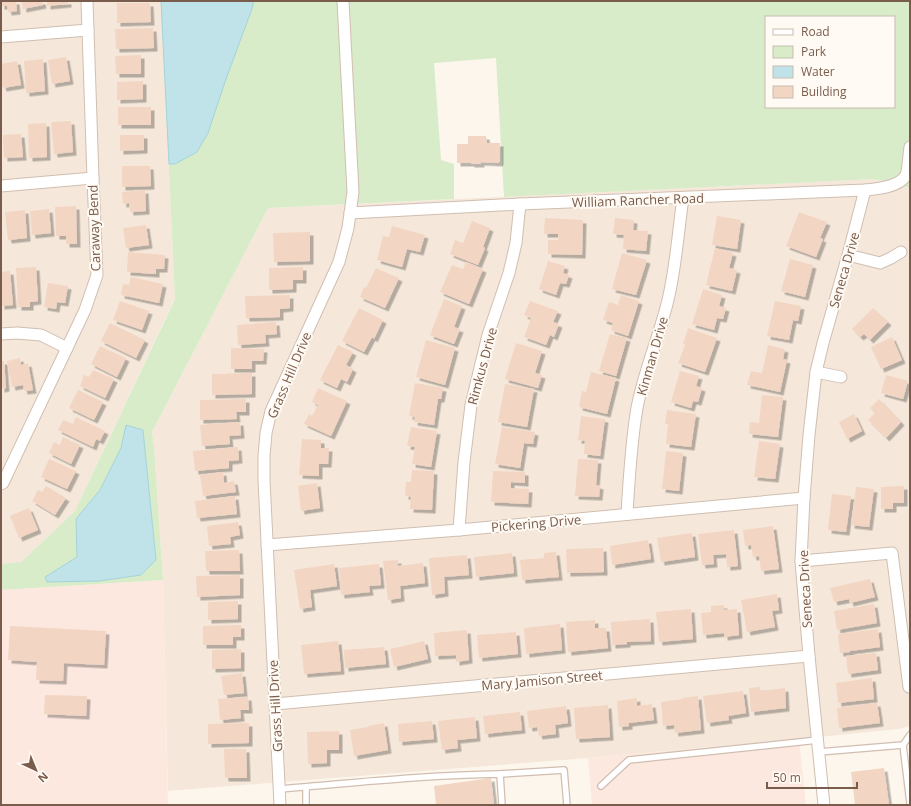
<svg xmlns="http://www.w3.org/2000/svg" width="911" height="806" font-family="'Open Sans',sans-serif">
  <defs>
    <filter id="shadow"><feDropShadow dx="3.5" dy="3.5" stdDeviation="0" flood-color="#0004"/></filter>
  </defs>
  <rect width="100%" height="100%" fill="#fdf6ec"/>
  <!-- residential -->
  <g fill="#f5e8da">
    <polygon points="1,1 161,1 175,298 75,511 21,562 1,564"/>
    <polygon points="874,179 910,188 910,726 899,729 799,739 588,758 168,791 163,580 154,447 152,432 268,208"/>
  </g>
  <!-- commercial -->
  <g fill="#fde8e0">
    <polygon points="163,580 168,805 1,805 1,590"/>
    <polygon points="799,739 806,805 592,805 588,758"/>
  </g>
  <!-- green -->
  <path fill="#d8ecc9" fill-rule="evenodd" d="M161,1H910V188L874,179L504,197L496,58L434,63L441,160L454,164V199L268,208L152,432L154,447L163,580L1,590V564L21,562L75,511L175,299ZM766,17H894V107H766Z"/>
  <!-- water -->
  <g fill="#bfe3e8" stroke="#a5d3da">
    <polygon points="161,1 253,1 253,6 226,79 208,133 197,152 175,164 169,164"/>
    <polygon points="126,425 143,430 156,560 141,575 99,581 47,582 45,577 77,557 76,519 100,490 121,448"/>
  </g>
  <!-- building -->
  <g fill="#f3d5c3" filter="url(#shadow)">
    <polygon points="1,1 16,1 17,11 8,12 7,6 1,6"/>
    <polygon points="22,1 42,1 43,5 23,9"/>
    <polygon points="47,1 68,1 68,4 47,6"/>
    <polygon points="117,3 150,3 151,22 117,23"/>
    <polygon points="153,28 154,48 116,49 115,29"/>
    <polygon points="141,55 141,74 116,74 115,56"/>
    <polygon points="66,57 70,81 52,84 48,60"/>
    <polygon points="43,59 45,91 26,93 24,61"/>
    <polygon points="17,61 21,85 3,88 1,79 1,64"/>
    <polygon points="143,81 143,99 117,100 117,82"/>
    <rect x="118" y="107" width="33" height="18"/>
    <polygon points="71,121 73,152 54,154 51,122"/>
    <polygon points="46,123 47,157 29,158 28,124"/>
    <polygon points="21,134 23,157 4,158 3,135"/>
    <polygon points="120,135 144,135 144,150 120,151"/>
    <polygon points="468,136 486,136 487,143 500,143 500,162 499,162 499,163 481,162 481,164 471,164 471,163 457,163 457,144 468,144"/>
    <polygon points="122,166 150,166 151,186 122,187"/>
    <polygon points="145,190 146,211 130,212 129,203 123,204 122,192"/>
    <polygon points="76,206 77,244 66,244 66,236 56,236 55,207"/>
    <polygon points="49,209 51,233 32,235 30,211"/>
    <polygon points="25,210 27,238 8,240 5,212"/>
    <polygon points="799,212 827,222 820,238 823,239 816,257 786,246"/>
    <polygon points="717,216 741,220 737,249 712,245"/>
    <polygon points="545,218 583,220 582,255 548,254 548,240 558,240 558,234 544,234"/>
    <polygon points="615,218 634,220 633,230 648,231 646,251 623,249 624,235 613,234"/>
    <polygon points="472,221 490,228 483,247 485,248 478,265 450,254 455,240 463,243"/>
    <polygon points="146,225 149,245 126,248 123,228"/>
    <polygon points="392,226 425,235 420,252 407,249 402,267 377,260 383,236 389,237"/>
    <polygon points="310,232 310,261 274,262 273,233"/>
    <polygon points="715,248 733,253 729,268 737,270 732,291 706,285"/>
    <polygon points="128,252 165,255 164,269 156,269 156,274 127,272"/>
    <polygon points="622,253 647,260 636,295 612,289"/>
    <polygon points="790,259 813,265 805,297 781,291"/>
    <polygon points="548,261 565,266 563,273 569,275 566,284 560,283 556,295 539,289"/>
    <polygon points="466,262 483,269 469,304 440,292 452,265 463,269"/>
    <polygon points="36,267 38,301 30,302 30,307 18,307 16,268"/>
    <polygon points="303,267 303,280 293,280 293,289 269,290 269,268"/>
    <polygon points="376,268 399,278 385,308 360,297 364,287 366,288"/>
    <polygon points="10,271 13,305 1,306 1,272"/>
    <polygon points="131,277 163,284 159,303 121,295 123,284 129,285"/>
    <polygon points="48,283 68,286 65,303 57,302 56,309 44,307"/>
    <polygon points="703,289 722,295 719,306 726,308 723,319 717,318 714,330 692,324"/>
    <polygon points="290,295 290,308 280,309 280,317 246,318 245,296"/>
    <polygon points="621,295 639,301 628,336 611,330 613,323 603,320 609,302 618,305"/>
    <polygon points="444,299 462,306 454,327 460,329 454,344 430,335"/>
    <polygon points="120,301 149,311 142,330 113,320"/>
    <polygon points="530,301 558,311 553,322 559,324 554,337 550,335 546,345 524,337 531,318 524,315"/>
    <polygon points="775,301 801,306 798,321 793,320 789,340 767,336"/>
    <polygon points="359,308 383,320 374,339 372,337 364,352 342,341"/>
    <polygon points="873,308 888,322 870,340 864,334 860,337 852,329"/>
    <polygon points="276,322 277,334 265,335 266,343 238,345 237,325"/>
    <polygon points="110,323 145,340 136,358 101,341"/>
    <polygon points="688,328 717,338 705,372 678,363 685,345 683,344"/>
    <polygon points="610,334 627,338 616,376 599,371"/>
    <polygon points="892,337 902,360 881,369 871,347"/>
    <polygon points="426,340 455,348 445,385 416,377"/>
    <polygon points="516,343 542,351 535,373 542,375 538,388 505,379"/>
    <polygon points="338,345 353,352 346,365 353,369 347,382 341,379 337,388 320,380"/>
    <polygon points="768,345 785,349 783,359 787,360 780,392 747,385 751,371 762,373"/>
    <polygon points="100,346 126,358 117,377 91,364"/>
    <polygon points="231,348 264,349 263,361 252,361 252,369 231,369"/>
    <polygon points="20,358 21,365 28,363 33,390 24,391 23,385 12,387 7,361"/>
    <polygon points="1,361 4,361 6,388 1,389"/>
    <polygon points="93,370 114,379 105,398 80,386 84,375 89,377"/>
    <polygon points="680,371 699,376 696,386 702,388 698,402 693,401 691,408 671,402"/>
    <polygon points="591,372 616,378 607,414 579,407 582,391 586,392"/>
    <polygon points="252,373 252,394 212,395 212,374"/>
    <polygon points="886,375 908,381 903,399 881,393"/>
    <polygon points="415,383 443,388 441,399 438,399 434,425 414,422 415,417 409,416"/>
    <polygon points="505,384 534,389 527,427 498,422"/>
    <polygon points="318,388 347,401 331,436 304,424 309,414 312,416 318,405 312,402"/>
    <polygon points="78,390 103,402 94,420 69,408"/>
    <polygon points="762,395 783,397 778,437 749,434 750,422 759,423"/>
    <polygon points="246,399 246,412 236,412 237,419 200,420 200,400"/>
    <polygon points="879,399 901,422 886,438 868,420 875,413 870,408"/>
    <polygon points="667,410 696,414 691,447 666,444 668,424 665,424"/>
    <polygon points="854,414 862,431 847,439 839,422"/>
    <polygon points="581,416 605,419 600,456 584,454 585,441 578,440"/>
    <polygon points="76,417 105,431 100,441 96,439 93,447 58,430 63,420 73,424"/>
    <polygon points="240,422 241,435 229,436 230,444 202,446 200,425"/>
    <polygon points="411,427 437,431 431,467 412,464 415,447 407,446"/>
    <polygon points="502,427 535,432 533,444 524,443 520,468 495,464"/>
    <polygon points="63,437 80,445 71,464 49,453 54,442 60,445"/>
    <polygon points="302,439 321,440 321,448 329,448 328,464 319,464 319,476 299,475"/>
    <polygon points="759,441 780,444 775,479 754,477"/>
    <polygon points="238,447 239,460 229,461 229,468 195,471 193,451"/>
    <polygon points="666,451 683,453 679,491 662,489"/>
    <polygon points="49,459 76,471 67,489 41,477"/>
    <polygon points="578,459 598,460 596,485 600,486 599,497 575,496"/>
    <polygon points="412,470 434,471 432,510 410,509 411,497 405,496 406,482 411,482"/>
    <polygon points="493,471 525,472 525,483 511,482 511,488 529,489 528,504 491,502"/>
    <polygon points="223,472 224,483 234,481 236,492 203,496 200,475"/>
    <polygon points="317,483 320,508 301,511 298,486"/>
    <polygon points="46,486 66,498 55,515 32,501 38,490 42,492"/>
    <polygon points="904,486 904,503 893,503 893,509 881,509 881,487"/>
    <polygon points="856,487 874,489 869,527 851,525"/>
    <polygon points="832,494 851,496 846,532 828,530"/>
    <polygon points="235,496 237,514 197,518 195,501"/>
    <polygon points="29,508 38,530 19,538 10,516"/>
    <polygon points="238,522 240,535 230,537 231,544 209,546 207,526"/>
    <polygon points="773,526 779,569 761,571 759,556 753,557 751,545 745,546 743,530"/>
    <polygon points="734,530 738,566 727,567 726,554 713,555 714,564 702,565 698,534"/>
    <polygon points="692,533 695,557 661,562 657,538"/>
    <polygon points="648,540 651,559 612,565 610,546"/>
    <polygon points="603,548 604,572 567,573 566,549"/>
    <polygon points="239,550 240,571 206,571 205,551"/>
    <polygon points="556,552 559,577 522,580 520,560 544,558 544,553"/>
    <polygon points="512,553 514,573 476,577 474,557"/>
    <polygon points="467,555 469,575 444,577 445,593 432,595 429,558"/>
    <polygon points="398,560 398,566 423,563 425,583 400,586 401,598 388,600 383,561"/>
    <polygon points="334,564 337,586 310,590 312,607 300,609 294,570"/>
    <polygon points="379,564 381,585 369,586 370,592 341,595 339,568"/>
    <polygon points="240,575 240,595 197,597 196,576"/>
    <polygon points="870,579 875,597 850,603 849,599 834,602 830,588"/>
    <polygon points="777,594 779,610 772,611 775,627 747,632 741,600"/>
    <polygon points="238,601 238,619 208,620 208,602"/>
    <polygon points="874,604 877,623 837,630 834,611"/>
    <polygon points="724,605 724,610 737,609 739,635 724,637 724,633 703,635 701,613 711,612 711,606"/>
    <polygon points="691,609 693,639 659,642 656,612"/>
    <polygon points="650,619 651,641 627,642 627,644 612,645 611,622"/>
    <polygon points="595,620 595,628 606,628 608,648 568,652 566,622"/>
    <polygon points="560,624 562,650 526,654 524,628"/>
    <polygon points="241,625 241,637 233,637 233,645 203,645 203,626"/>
    <polygon points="10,626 106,631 104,665 64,663 63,681 36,680 37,662 8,660"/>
    <polygon points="878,629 880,647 850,651 850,652 840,653 838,634"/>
    <polygon points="467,630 469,660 456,662 456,655 435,656 434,633"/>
    <polygon points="516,632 518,654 479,658 477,635"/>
    <polygon points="338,641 341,671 304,674 301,645"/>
    <polygon points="424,641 428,659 394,667 390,649"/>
    <polygon points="384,647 386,664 345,668 344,650"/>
    <polygon points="241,649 241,668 212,669 212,650"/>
    <polygon points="876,653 878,670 848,674 846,656"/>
    <polygon points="242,673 244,693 224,695 221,676"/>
    <polygon points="872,678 874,699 838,703 836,683"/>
    <polygon points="760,687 760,691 785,688 786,708 751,712 749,688"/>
    <polygon points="743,691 746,713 728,716 729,720 707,723 703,696"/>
    <polygon points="45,695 87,696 86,716 44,714"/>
    <polygon points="698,696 701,730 675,733 674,725 663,726 661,702 683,699 682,698"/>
    <polygon points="248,697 249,710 240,710 241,718 220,720 218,699"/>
    <polygon points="637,698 637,706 652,704 654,720 629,723 629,726 619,727 617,701"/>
    <polygon points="877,703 880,723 839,728 837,708"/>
    <polygon points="608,705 610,737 576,739 574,708"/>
    <polygon points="566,706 568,723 555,725 556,734 539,736 537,727 529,728 527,711"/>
    <polygon points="520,712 522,730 485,734 483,716"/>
    <polygon points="475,717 477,738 457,740 458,748 442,750 438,721"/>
    <polygon points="432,721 434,739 399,742 398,724"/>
    <polygon points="249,723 249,743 208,744 208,724"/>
    <polygon points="384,723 388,750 354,756 350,730 368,727 368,726"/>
    <polygon points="339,731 339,750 327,750 327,763 308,764 307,732"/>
    <polygon points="224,749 246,749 247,778 225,778"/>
    <polygon points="884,768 889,805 855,805 851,772"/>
    <polygon points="491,778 494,805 436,805 434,786"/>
  </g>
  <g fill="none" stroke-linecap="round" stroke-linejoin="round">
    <defs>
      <g id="service">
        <polyline points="910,735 903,745 910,803"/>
        <polyline points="819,752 903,745"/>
        <polyline points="500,774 564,770 567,805"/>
        <polyline points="601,786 629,760 818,740"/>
        <polyline points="306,787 306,805"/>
        <path d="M279,789C353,783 426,775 500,774L502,805"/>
      </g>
      <g id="minor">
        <polyline points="1,37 88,30"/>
        <polyline points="1,186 93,178"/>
        <path d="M350,213L520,204L865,190C877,189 900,187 906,175C908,171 909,153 910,147"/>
        <polyline points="848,255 880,263 891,258 901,252"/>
        <polyline points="1,334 17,333 41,335 67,348"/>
        <polyline points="816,372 841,377"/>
        <polyline points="1,484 3,483 85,310 97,275 93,178 87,1"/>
        <path d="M627,514C629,479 631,443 637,408C644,371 659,337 668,300C676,267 678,232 683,198"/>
        <polyline points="459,530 464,462 471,405 488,335 509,273 516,243 520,204"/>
        <polyline points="267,545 459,530 804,498"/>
        <polyline points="801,561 892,553 909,687"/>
        <polyline points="275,704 809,656"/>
        <polyline points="280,805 264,480 264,456 266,433 271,411 339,262 348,228 353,192 343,1"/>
        <polyline points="824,805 809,656 801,561 804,498 809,435 816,372 823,343 848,255 865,190"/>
      </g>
    </defs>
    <!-- service casing -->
    <use href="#service" stroke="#d1beb0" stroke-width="8"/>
    <!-- minor casing -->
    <use href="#minor" stroke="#d1beb0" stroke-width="13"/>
    <!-- service -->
    <use href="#service" stroke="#fff" stroke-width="5.5"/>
    <!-- minor -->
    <use href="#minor" stroke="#fff" stroke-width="11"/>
  </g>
  <g text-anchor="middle" stroke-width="4" stroke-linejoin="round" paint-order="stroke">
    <!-- street labels -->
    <g font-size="13" fill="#7a5c4d" stroke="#fffaf3">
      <text transform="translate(638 200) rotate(-2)" y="5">William Rancher Road</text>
      <text transform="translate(94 228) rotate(-92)" y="5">Caraway Bend</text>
      <text transform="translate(844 270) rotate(-74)" y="5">Seneca Drive</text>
      <text transform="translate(652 356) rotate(-74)" y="5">Kinman Drive</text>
      <text transform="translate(482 366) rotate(-75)" y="5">Rimkus Drive</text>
      <text transform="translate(289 375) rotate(-67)" y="5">Grass Hill Drive</text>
      <text transform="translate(536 523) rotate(-5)" y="5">Pickering Drive</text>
      <text transform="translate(805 589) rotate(-93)" y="5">Seneca Drive</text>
      <text transform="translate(542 680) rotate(-5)" y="5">Mary Jamison Street</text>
      <text transform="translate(275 706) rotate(-93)" y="5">Grass Hill Drive</text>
    </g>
  </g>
  <!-- border -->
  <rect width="911" height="806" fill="none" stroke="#7a5c4d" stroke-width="4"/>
  <!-- legend -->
  <rect x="765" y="16" width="130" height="92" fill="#fffaf3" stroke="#cabbb1"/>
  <rect x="773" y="29" width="20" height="6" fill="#ffffff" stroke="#cabbb1"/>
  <text x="801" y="36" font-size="12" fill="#7a5c4d">Road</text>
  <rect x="773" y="46" width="20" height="12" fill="#d8ecc9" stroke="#cabbb1"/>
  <text x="801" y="56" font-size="12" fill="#7a5c4d">Park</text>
  <rect x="773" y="66" width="20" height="12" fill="#bfe3e8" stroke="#cabbb1"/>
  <text x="801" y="76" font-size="12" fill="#7a5c4d">Water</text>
  <rect x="773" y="86" width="20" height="12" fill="#f3d5c3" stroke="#cabbb1"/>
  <text x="801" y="96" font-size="12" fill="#7a5c4d">Building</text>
  <!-- north arrow -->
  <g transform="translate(36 770) rotate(136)" stroke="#fffaf3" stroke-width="3" paint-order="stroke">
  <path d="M0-3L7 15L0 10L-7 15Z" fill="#7a5c4d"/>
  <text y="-6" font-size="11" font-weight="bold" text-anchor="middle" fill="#7a5c4d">N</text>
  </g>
  <!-- scale -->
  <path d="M767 782v6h90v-6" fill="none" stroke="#7a5c4d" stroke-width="2"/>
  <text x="773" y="782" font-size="12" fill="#7a5c4d" stroke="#fffaf3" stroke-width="3" paint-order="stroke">50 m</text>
</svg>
